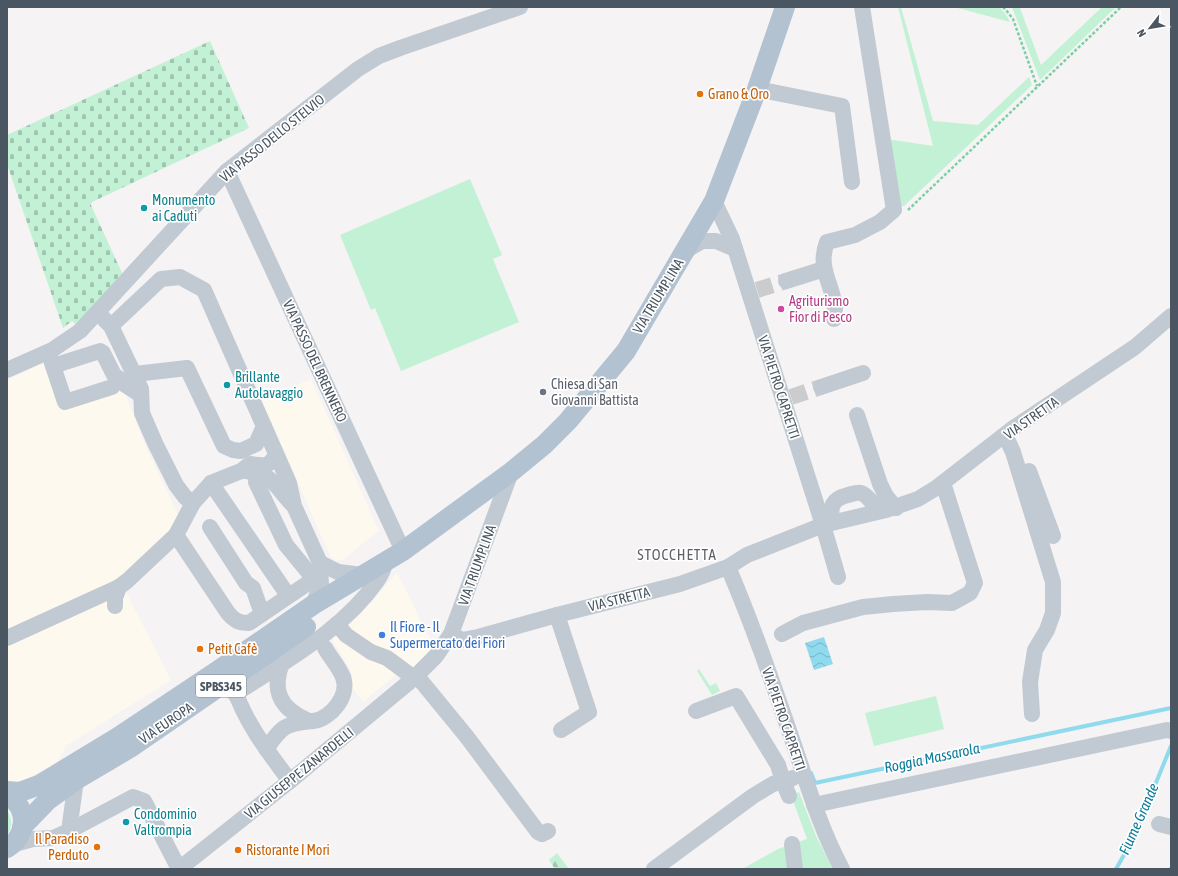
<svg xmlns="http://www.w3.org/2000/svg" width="1178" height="876" font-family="'Asap Condensed',sans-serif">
  <defs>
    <pattern id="forest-firs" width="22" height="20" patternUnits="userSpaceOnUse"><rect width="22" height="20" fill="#c3f1d5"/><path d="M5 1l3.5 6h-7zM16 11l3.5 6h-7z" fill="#a0c6b0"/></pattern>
    <pattern id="cemetery-stones" width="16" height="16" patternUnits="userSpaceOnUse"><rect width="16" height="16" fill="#c3f1d5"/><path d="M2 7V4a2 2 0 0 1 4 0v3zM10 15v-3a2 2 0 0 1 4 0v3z" fill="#a0c6b0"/></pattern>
    <pattern id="water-waves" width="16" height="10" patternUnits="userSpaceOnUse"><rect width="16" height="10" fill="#90daee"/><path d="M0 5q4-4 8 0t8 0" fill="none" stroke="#78b4c4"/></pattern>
  </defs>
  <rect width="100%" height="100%" fill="#f5f3f3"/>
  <!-- commercial -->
  <g fill="#fdf9ef">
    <polygon points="46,362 63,407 123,388 145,445 180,519 120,580 171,680 66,746 57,763 14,785 7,786 7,380"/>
    <polygon points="311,379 379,531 344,559 336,561 330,556 262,401"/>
    <polygon points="397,572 433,645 413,670 397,674 363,702 352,688 352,675 348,666 332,640 359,616"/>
  </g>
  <!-- green -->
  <g fill="#c3f1d5">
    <polygon points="898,7 901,7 933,121 978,125 1029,77 1032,85 904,206 898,206 887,139 933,146"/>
    <polygon points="954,7 999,7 1005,13 1010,22"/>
    <polygon points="1012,7 1021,7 1020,8 1041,65 1102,7 1116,7 1040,80"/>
    <polygon points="470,179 502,255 493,259 519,322 401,371 375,308 371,310 340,235"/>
    <polygon points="699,669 710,686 716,683 720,691 712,695 697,671"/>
    <polygon points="936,696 944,729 874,746 865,713"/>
    <polygon points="799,792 816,836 833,869 742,869 778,849 807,839 791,795"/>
    <path d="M7,810C12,819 13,826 7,835Z"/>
  </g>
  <!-- forest -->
  <polygon fill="url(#forest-firs)" points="557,853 569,869 555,869 549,860"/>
  <!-- cemetery -->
  <polygon fill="url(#cemetery-stones)" points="210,41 249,128 90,203 122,273 94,307 75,324 72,321 63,328 7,164 7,135"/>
  <!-- water -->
  <polygon fill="url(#water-waves)" points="824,637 833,664 814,670 805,643"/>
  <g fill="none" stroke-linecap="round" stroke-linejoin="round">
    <!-- stream -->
    <g stroke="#90daee" stroke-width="4">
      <polyline points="811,773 815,783 1171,708"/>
      <polyline points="1116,869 1133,839 1171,746"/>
    </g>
    <!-- minor-tunnel -->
    <g stroke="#caccce" stroke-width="16" stroke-dasharray="16 8" stroke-linecap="butt">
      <polyline points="757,290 786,281"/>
      <polyline points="791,397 821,387"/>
    </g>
    <!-- path -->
    <g stroke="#7ad0a6" stroke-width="2.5" stroke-dasharray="3 2" stroke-linecap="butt">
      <polyline points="1003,7 1006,10 1013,19 1037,86"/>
      <polyline points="908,210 1121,7"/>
      <polyline points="1169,869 1171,868"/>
    </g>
    <!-- minor -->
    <g stroke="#c1cad2" stroke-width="16">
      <polyline points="757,89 842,106 852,182"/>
      <polyline points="227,171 403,551"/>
      <polyline points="714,201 732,239 823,525 838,577"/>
      <polyline points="685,251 702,241 716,241 735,249"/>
      <polyline points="786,281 824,269"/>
      <polyline points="103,318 111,326 141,389 142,413 155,443 176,485 185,497 193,503"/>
      <path d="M834,319C834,315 835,310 835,307C832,283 817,267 827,242L855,235L880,222L894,210L862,7"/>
      <polyline points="111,326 161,279 180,277 204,290 289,483 294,506 320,563 321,585 313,605"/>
      <polyline points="50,357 65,402 112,387"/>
      <polyline points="53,366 100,351 103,353 114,375 121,380 124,384 141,395"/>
      <polyline points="7,370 52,350 80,331 227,171 358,69 379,56 400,48 520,7"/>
      <polyline points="135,374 187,368 224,446 233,450 241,451 256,444 264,426"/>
      <polyline points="821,387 863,373"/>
      <polyline points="857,415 880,484 886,496 896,508"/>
      <polyline points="1005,435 1013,452 1053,582 1053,613 1047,630 1035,650 1030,682 1032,714"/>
      <path d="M246,471C273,474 275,486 292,504"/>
      <polyline points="1029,471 1053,536"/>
      <polyline points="211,483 285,591"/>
      <path d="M833,522C829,507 832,499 848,495C852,494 857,492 861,493C867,495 870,501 875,505C878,507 882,509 886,510"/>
      <polyline points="210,527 246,583 253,588 262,614"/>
      <path d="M176,535L228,613C235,621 239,623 249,623L311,581L309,573L286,545L256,482"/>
      <polyline points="320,563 338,572 363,575"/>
      <path d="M728,567C752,623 772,681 792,739C807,783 820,828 842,869"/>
      <polyline points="115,606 115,598 119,587"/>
      <polyline points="557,615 589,712 561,730"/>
      <polyline points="337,624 346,635 371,652 387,658 414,678"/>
      <polyline points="451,634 462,640 478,637 557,615 680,584 728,567 747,555 823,525 886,510 918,499 936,488 1012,429 1135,347 1171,316"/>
      <polyline points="782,634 803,623 863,607 893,604 927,602 952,603 970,593 975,583 943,483"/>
      <path d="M7,638L119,587L127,581L176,535L193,503L211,483L241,471L250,464C264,466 269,468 276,454"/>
      <path d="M282,663C271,691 281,709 307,720"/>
      <polyline points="417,676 467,737 538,832 542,834 548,831"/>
      <path d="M233,685C244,721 268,752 290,781"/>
      <path d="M235,694C285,661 342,631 377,581C381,575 384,568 386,561"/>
      <path d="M266,749C271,742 277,733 284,728C291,723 305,722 313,721C331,719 350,695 343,677C339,667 330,657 325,648"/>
      <polyline points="789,796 783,781 793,778"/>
      <polyline points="814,805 1167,730 1171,731"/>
      <polyline points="1159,824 1171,827"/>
      <polyline points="69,831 133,797 144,801 179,869"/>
      <polyline points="792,844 795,869"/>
      <polyline points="10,848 11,845 33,839 53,838 69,831 76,780"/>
      <polyline points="179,869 290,781 414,678 436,656 451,634 511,472"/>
      <polyline points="654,869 753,796 773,784 783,781 778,765 736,696 696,711"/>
    </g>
    <!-- major -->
    <g stroke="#b3c2d1" stroke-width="20">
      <polyline points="7,791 20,792 39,785 118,737 220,669 313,605 403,551 511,472 544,445 568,421 626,351 714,201 757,89 785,7"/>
      <path d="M7,794C12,798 17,802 20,808C27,823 21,840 7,848"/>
      <polyline points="22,827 48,800 76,780 130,748 306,627"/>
    </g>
  </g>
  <!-- markers -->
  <g fill="#e8710a" stroke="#fff" stroke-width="1.5">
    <circle cx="700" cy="94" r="4"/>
    <circle cx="200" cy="649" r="4"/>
    <circle cx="97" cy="847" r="4"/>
    <circle cx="238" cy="850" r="4"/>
  </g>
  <g fill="#0f9aa8" stroke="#fff" stroke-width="1.5">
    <circle cx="144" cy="208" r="4"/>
    <circle cx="227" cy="385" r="4"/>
    <circle cx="126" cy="822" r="4"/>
  </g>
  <circle fill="#d1479c" stroke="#fff" stroke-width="1.5" cx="781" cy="309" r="4"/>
  <circle fill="#6b7280" stroke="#fff" stroke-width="1.5" cx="543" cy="392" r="4"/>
  <circle fill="#3f7fe0" stroke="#fff" stroke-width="1.5" cx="382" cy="635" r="4"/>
  <g text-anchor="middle" stroke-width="3.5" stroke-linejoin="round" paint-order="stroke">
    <!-- shield labels -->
    <rect fill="#fff" stroke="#808990" stroke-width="1" x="196" y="675" width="50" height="22" rx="3"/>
    <g font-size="13" font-weight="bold" fill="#4a5661">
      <text x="221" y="691">SPBS345</text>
    </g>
    <!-- food labels -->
    <g font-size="14" fill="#c56008" stroke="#fff" text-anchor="start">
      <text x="708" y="99">Grano &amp; Oro</text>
      <text x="208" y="654">Petit Cafè</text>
      <text x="89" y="844" text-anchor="end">Il Paradiso<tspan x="89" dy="16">Perduto</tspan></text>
      <text x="246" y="855">Ristorante I Mori</text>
    </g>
    <!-- street labels -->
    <g font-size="14" fill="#4a5661" stroke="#fff">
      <text transform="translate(272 138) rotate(-39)" y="5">VIA PASSO DELLO STELVIO</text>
      <text transform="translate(658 296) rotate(-59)" y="5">VIA TRIUMPLINA</text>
      <text transform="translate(315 361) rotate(65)" y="5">VIA PASSO DEL BRENNERO</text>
      <text transform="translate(779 387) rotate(72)" y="5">VIA PIETRO CAPRETTI</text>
      <text transform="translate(1031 418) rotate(-35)" y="5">VIA STRETTA</text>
      <text transform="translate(477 565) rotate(-70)" y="5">VIA TRIUMPLINA</text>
      <text transform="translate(619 599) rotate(-14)" y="5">VIA STRETTA</text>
      <text transform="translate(784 719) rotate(71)" y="5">VIA PIETRO CAPRETTI</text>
      <text transform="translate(166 723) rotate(-34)" y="5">VIA EUROPA</text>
      <text transform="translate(299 773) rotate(-39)" y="5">VIA GIUSEPPE ZANARDELLI</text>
    </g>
    <!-- culture labels -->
    <g font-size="14" fill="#0d838f" stroke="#fff" text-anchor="start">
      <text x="152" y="205">Monumento<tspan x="152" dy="16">ai Caduti</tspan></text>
      <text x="235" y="382">Brillante<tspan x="235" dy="16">Autolavaggio</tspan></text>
      <text x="134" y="819">Condominio<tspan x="134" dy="16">Valtrompia</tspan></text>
    </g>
    <!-- hotel labels -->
    <g font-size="14" fill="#b23c85" stroke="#fff" text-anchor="start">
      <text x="789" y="306">Agriturismo<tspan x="789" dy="16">Fior di Pesco</tspan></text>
    </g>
    <!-- worship labels -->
    <g font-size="14" fill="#5b616d" stroke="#fff" text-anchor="start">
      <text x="551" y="389">Chiesa di San<tspan x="551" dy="16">Giovanni Battista</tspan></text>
    </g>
    <!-- shop labels -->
    <g font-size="14" fill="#366cbe" stroke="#fff" text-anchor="start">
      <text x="390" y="632">Il Fiore - Il<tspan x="390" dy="16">Supermercato dei Fiori</tspan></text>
    </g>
    <!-- neighbourhood labels -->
    <g font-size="15" letter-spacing="1" fill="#5f6368" stroke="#fff">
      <text x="677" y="560">STOCCHETTA</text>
    </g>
    <!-- water labels -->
    <g font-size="15" font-style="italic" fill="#0c7c9b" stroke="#fff">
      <text transform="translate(932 758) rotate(-12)" y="5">Roggia Massarola</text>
      <text transform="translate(1139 819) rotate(-66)" y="5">Fiume Grande</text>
    </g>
  </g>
  <!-- border -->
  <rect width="1178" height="876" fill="none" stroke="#4a5661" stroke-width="16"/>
  <!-- north arrow -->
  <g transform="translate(1150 28) rotate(239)" stroke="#ffffff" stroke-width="3" paint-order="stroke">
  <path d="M0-3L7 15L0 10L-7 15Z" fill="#4a5661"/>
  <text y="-6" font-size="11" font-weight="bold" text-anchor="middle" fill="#4a5661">N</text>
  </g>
</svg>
